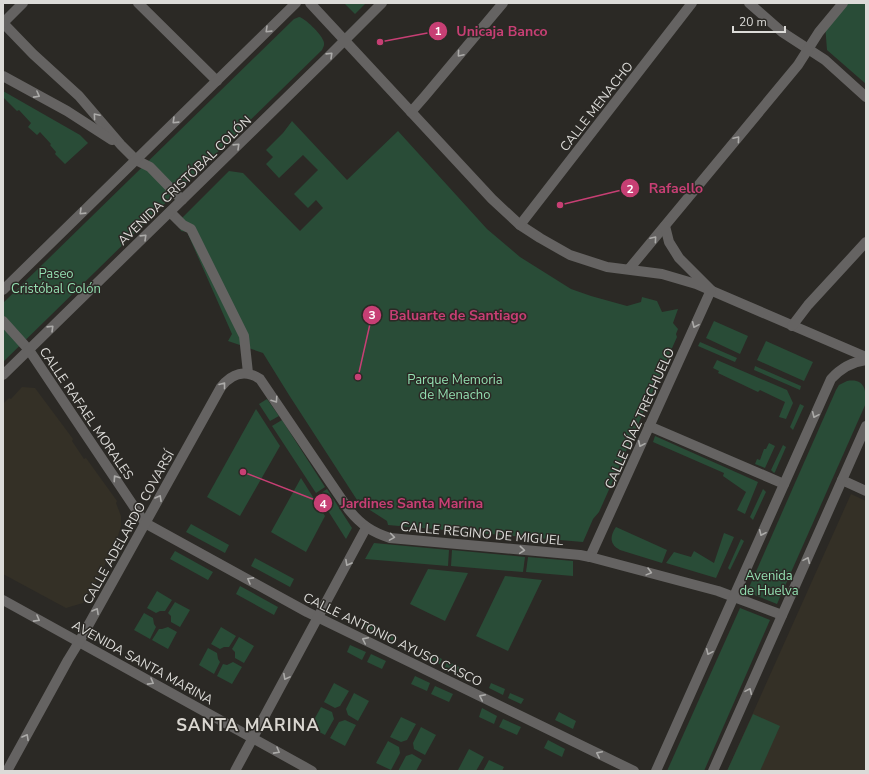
<svg xmlns="http://www.w3.org/2000/svg" width="869" height="774" font-family="'Nunito Sans',sans-serif">
  <rect width="100%" height="100%" fill="#2b2925"/>
  <!-- built -->
  <g fill="#343026">
    <polygon points="22,387 35,388 73,439 72,441 84,459 86,458 117,501 116,503 121,516 121,526 117,539 118,540 89,595 88,595 83,603 66,608 3,574 3,404 9,398 11,399"/>
    <polygon points="851,494 866,501 866,771 727,771"/>
  </g>
  <!-- green -->
  <g fill="#294c37">
    <polygon points="344,3 366,3 355,14"/>
    <polygon points="844,3 866,3 866,84 827,50 825,24"/>
    <path d="M299,17C305,18 321,34 323,40C325,44 324,46 322,50L3,362V303L294,19Z"/>
    <polygon points="3,91 80,135 88,143 65,164 55,154 56,152 50,145 51,144 40,132 37,135 28,127 31,123 19,110 17,111 3,97"/>
    <polygon points="292,121 347,180 398,131 487,229 520,257 571,289 591,296 627,306 641,302 642,297 657,301 662,312 678,309 673,323 678,329 676,334 677,337 599,512 593,519 583,542 388,525 387,521 359,503 289,395 263,353 228,341 232,334 187,232 181,231 178,222 229,171 243,173 300,231 323,208 316,200 308,208 294,194 318,170 303,155 279,178 266,164 273,157 266,150 283,133"/>
    <polygon points="714,321 748,336 740,354 706,338"/>
    <polygon points="766,341 813,362 804,381 757,360"/>
    <polygon points="700,342 737,358 735,362 698,346"/>
    <polygon points="717,360 787,390 793,403 786,419 779,417 785,402 760,390 758,392 718,373 719,371 713,368"/>
    <polygon points="755,366 801,386 800,390 754,370"/>
    <path d="M847,381C864,378 866,389 866,403L777,604L747,592L836,390L839,385Z"/>
    <polygon points="267,399 279,416 270,421 259,404"/>
    <polygon points="800,404 804,406 793,430 790,427"/>
    <polygon points="256,409 280,446 240,516 207,497"/>
    <polygon points="282,420 325,487 316,493 272,426"/>
    <polygon points="655,436 758,482 745,514 737,510 746,492 723,476 724,473 653,442"/>
    <polygon points="769,443 775,446 765,468 755,464 757,459 760,460 764,449 766,449"/>
    <polygon points="783,445 786,447 775,472 774,473 771,470"/>
    <polygon points="301,478 325,516 306,552 271,532"/>
    <polygon points="327,489 352,528 346,539 318,495"/>
    <polygon points="763,489 766,492 753,520 750,517"/>
    <polygon points="191,524 229,545 225,553 186,532"/>
    <path d="M616,527L667,550L662,563L620,550C609,544 610,536 616,527Z"/>
    <polygon points="724,533 734,537 716,578 666,563 674,552 691,557 694,551 714,563"/>
    <polygon points="741,539 744,541 730,570 728,568"/>
    <polygon points="374,543 449,550 448,566 365,559"/>
    <polygon points="452,550 525,557 523,572 451,566"/>
    <polygon points="175,551 213,572 208,580 170,559"/>
    <polygon points="528,557 573,561 573,576 526,572"/>
    <polygon points="255,558 294,579 290,587 251,566"/>
    <polygon points="428,569 468,573 445,621 410,604"/>
    <polygon points="505,576 542,580 508,651 476,636"/>
    <polygon points="240,586 278,607 274,615 236,594"/>
    <polygon points="157,591 172,600 165,611 160,611 156,613 147,608"/>
    <polygon points="175,602 190,610 180,627 171,622 171,616 168,613"/>
    <polygon points="740,608 770,620 704,771 667,771"/>
    <polygon points="144,613 153,618 154,624 156,627 150,639 134,630"/>
    <polygon points="365,620 379,627 377,632 363,626"/>
    <polygon points="168,627 177,632 168,649 152,640 159,629 162,629"/>
    <polygon points="221,627 236,636 229,647 224,647 220,649 211,644"/>
    <polygon points="384,630 398,637 395,642 382,635"/>
    <polygon points="239,637 254,646 244,663 235,658 235,652 232,649"/>
    <polygon points="350,645 366,652 362,660 347,652"/>
    <polygon points="208,648 217,653 218,659 220,662 214,674 199,665"/>
    <polygon points="428,652 442,659 440,664 426,658"/>
    <polygon points="371,654 386,661 382,669 367,662"/>
    <polygon points="447,661 461,668 458,673 445,667"/>
    <polygon points="233,662 242,667 232,684 217,676 223,664 227,665"/>
    <polygon points="415,676 430,683 427,691 411,684"/>
    <polygon points="334,683 349,691 340,706 335,708 324,702"/>
    <polygon points="491,683 505,689 503,695 489,688"/>
    <polygon points="435,686 453,694 449,702 431,694"/>
    <polygon points="354,693 369,701 358,721 348,715 346,709"/>
    <polygon points="510,693 524,699 521,704 508,698"/>
    <polygon points="321,707 332,712 334,719 325,735 310,727"/>
    <polygon points="482,708 497,716 494,724 479,717"/>
    <polygon points="559,712 576,721 573,729 555,720"/>
    <polygon points="753,714 780,726 760,771 727,771"/>
    <polygon points="401,717 416,724 407,740 401,742 390,737"/>
    <polygon points="503,719 521,727 517,735 499,727"/>
    <polygon points="345,720 356,725 345,746 330,738 339,722"/>
    <polygon points="421,727 436,735 425,755 414,749 413,743"/>
    <polygon points="548,740 565,749 562,757 544,748"/>
    <polygon points="388,741 399,747 400,753 391,770 376,763"/>
    <polygon points="469,749 484,757 476,771 459,771 458,770"/>
    <polygon points="412,754 422,760 416,771 398,771 406,756"/>
    <polygon points="489,760 504,767 502,771 483,771"/>
  </g>
  <g fill="none" stroke-linecap="round" stroke-linejoin="round">
    <!-- minor -->
    <g stroke="#656362" stroke-width="10">
      <polyline points="138,3 217,81"/>
      <polyline points="310,3 492,199 520,225 540,238 570,255 607,267 662,274 696,284 866,357"/>
      <polyline points="749,3 782,32 825,60 866,97"/>
      <polyline points="3,23 33,54 79,96 121,145 136,160 150,167 182,200"/>
      <polyline points="3,23 23,3"/>
      <polyline points="3,76 67,111 112,140"/>
      <polyline points="411,112 425,96 503,3"/>
      <polyline points="170,212 183,225 191,229 244,336 248,373"/>
      <polyline points="520,225 692,3"/>
      <polyline points="629,269 798,65 819,32 843,3"/>
      <polyline points="3,290 296,3"/>
      <polyline points="3,321 29,350 145,523 307,612 634,771"/>
      <polyline points="792,326 808,305 866,242"/>
      <polyline points="3,375 328,57 382,3"/>
      <polyline points="649,426 784,484"/>
      <polyline points="842,480 866,491"/>
      <polyline points="590,557 711,290 679,258 669,242 665,226"/>
      <polyline points="3,600 312,771"/>
      <path d="M7,771L68,660L79,642L221,387C232,373 245,369 260,379L349,510C361,525 372,532 390,538L580,555L590,557L718,591L782,615"/>
      <polyline points="235,771 366,528"/>
      <path d="M656,771L831,379C841,368 851,362 866,360"/>
      <polyline points="713,771 866,426"/>
    </g>
  </g>
  <!-- one-way arrows -->
  <defs><path id="oneway-chevron" d="M-2-3.5L2.5 0L-2 3.5" fill="none" stroke-width="1.6" stroke-linecap="round" stroke-linejoin="round"/></defs>
  <g stroke="#acaba9">
    <use href="#oneway-chevron" transform="translate(268 30) rotate(136)"/>
    <use href="#oneway-chevron" transform="translate(460 54) rotate(130)"/>
    <use href="#oneway-chevron" transform="translate(330 55) rotate(-44)"/>
    <use href="#oneway-chevron" transform="translate(37 95) rotate(28)"/>
    <use href="#oneway-chevron" transform="translate(96 116) rotate(-130)"/>
    <use href="#oneway-chevron" transform="translate(175 121) rotate(136)"/>
    <use href="#oneway-chevron" transform="translate(737 139) rotate(-50)"/>
    <use href="#oneway-chevron" transform="translate(237 146) rotate(-44)"/>
    <use href="#oneway-chevron" transform="translate(82 212) rotate(136)"/>
    <use href="#oneway-chevron" transform="translate(144 237) rotate(-44)"/>
    <use href="#oneway-chevron" transform="translate(654 239) rotate(-50)"/>
    <use href="#oneway-chevron" transform="translate(695 325) rotate(114)"/>
    <use href="#oneway-chevron" transform="translate(51 328) rotate(-44)"/>
    <use href="#oneway-chevron" transform="translate(223 385) rotate(-52)"/>
    <use href="#oneway-chevron" transform="translate(275 400) rotate(56)"/>
    <use href="#oneway-chevron" transform="translate(815 415) rotate(114)"/>
    <use href="#oneway-chevron" transform="translate(641 444) rotate(114)"/>
    <use href="#oneway-chevron" transform="translate(116 478) rotate(-124)"/>
    <use href="#oneway-chevron" transform="translate(159 498) rotate(-61)"/>
    <use href="#oneway-chevron" transform="translate(762 533) rotate(114)"/>
    <use href="#oneway-chevron" transform="translate(392 537) rotate(9)"/>
    <use href="#oneway-chevron" transform="translate(522 550) rotate(5)"/>
    <use href="#oneway-chevron" transform="translate(807 560) rotate(-66)"/>
    <use href="#oneway-chevron" transform="translate(348 563) rotate(119)"/>
    <use href="#oneway-chevron" transform="translate(649 572) rotate(15)"/>
    <use href="#oneway-chevron" transform="translate(250 580) rotate(-151)"/>
    <use href="#oneway-chevron" transform="translate(96 611) rotate(-61)"/>
    <use href="#oneway-chevron" transform="translate(37 619) rotate(29)"/>
    <use href="#oneway-chevron" transform="translate(365 640) rotate(-154)"/>
    <use href="#oneway-chevron" transform="translate(709 652) rotate(114)"/>
    <use href="#oneway-chevron" transform="translate(286 677) rotate(118)"/>
    <use href="#oneway-chevron" transform="translate(151 682) rotate(29)"/>
    <use href="#oneway-chevron" transform="translate(749 691) rotate(-66)"/>
    <use href="#oneway-chevron" transform="translate(482 697) rotate(-154)"/>
    <use href="#oneway-chevron" transform="translate(26 737) rotate(-61)"/>
    <use href="#oneway-chevron" transform="translate(277 751) rotate(29)"/>
    <use href="#oneway-chevron" transform="translate(599 754) rotate(-154)"/>
  </g>
  <g text-anchor="middle" stroke-width="3" stroke-linejoin="round" paint-order="stroke">
    <!-- street labels -->
    <g font-size="13" fill="#dcdbd8" stroke="#2b2925">
      <text transform="translate(596 106) rotate(-52)" y="5">CALLE MENACHO</text>
      <text transform="translate(184 180) rotate(-44)" y="5">AVENIDA CRISTÓBAL COLÓN</text>
      <text transform="translate(87 413) rotate(56)" y="5">CALLE RAFAEL MORALES</text>
      <text transform="translate(639 418) rotate(-66)" y="5">CALLE DÍAZ TRECHUELO</text>
      <text transform="translate(128 527) rotate(-61)" y="5">CALLE ADELARDO COVARSÍ</text>
      <text transform="translate(482 533) rotate(5)" y="5">CALLE REGINO DE MIGUEL</text>
      <text transform="translate(393 639) rotate(26)" y="5">CALLE ANTONIO AYUSO CASCO</text>
      <text transform="translate(143 662) rotate(29)" y="5">AVENIDA SANTA MARINA</text>
    </g>
    <!-- park labels -->
    <g font-size="13" fill="#93dfb1" stroke="#2b2925">
      <text x="56" y="278">Paseo<tspan x="56" dy="15">Cristóbal Colón</tspan></text>
      <text x="455" y="384">Parque Memoria<tspan x="455" dy="15">de Menacho</tspan></text>
      <text x="769" y="580">Avenida<tspan x="769" dy="15">de Huelva</tspan></text>
    </g>
    <!-- district labels -->
    <g font-size="17" font-weight="bold" letter-spacing="1" fill="#d9d6d0" stroke="#2b2925">
      <text x="248" y="731">SANTA MARINA</text>
    </g>
  </g>
  <!-- callouts -->
  <path fill="none" stroke="#c73f74" stroke-width="1.5" d="M380 42L438 31M560 205L630 188M358 377L372 315M243 472L323 503"/>
  <g fill="#c73f74" stroke="#2b2925" stroke-width="1.5">
    <circle cx="380" cy="42" r="4"/>
    <circle cx="560" cy="205" r="4"/>
    <circle cx="358" cy="377" r="4"/>
    <circle cx="243" cy="472" r="4"/>
    <circle cx="438" cy="31" r="10"/>
    <circle cx="630" cy="188" r="10"/>
    <circle cx="372" cy="315" r="10"/>
    <circle cx="323" cy="503" r="10"/>
  </g>
  <g font-size="12" text-anchor="middle" font-weight="bold" fill="#fff">
    <text x="438" y="35">1</text>
    <text x="630" y="193">2</text>
    <text x="372" y="319">3</text>
    <text x="323" y="508">4</text>
  </g>
  <g font-size="14" text-anchor="middle" font-weight="bold" fill="#c73f74" stroke="#2b2925" stroke-width="3" stroke-linejoin="round" paint-order="stroke">
    <text x="502" y="36">Unicaja Banco</text>
    <text x="676" y="193">Rafaello</text>
    <text x="458" y="320">Baluarte de Santiago</text>
    <text x="412" y="508">Jardines Santa Marina</text>
  </g>
  <!-- border -->
  <rect width="869" height="774" fill="none" stroke="#dcdbd8" stroke-width="8"/>
  <!-- scale -->
  <path d="M733 26v6h52v-6" fill="none" stroke="#dcdbd8" stroke-width="2"/>
  <text x="739" y="26" font-size="12" fill="#dcdbd8" stroke="#2b2925" stroke-width="3" paint-order="stroke">20 m</text>
</svg>
